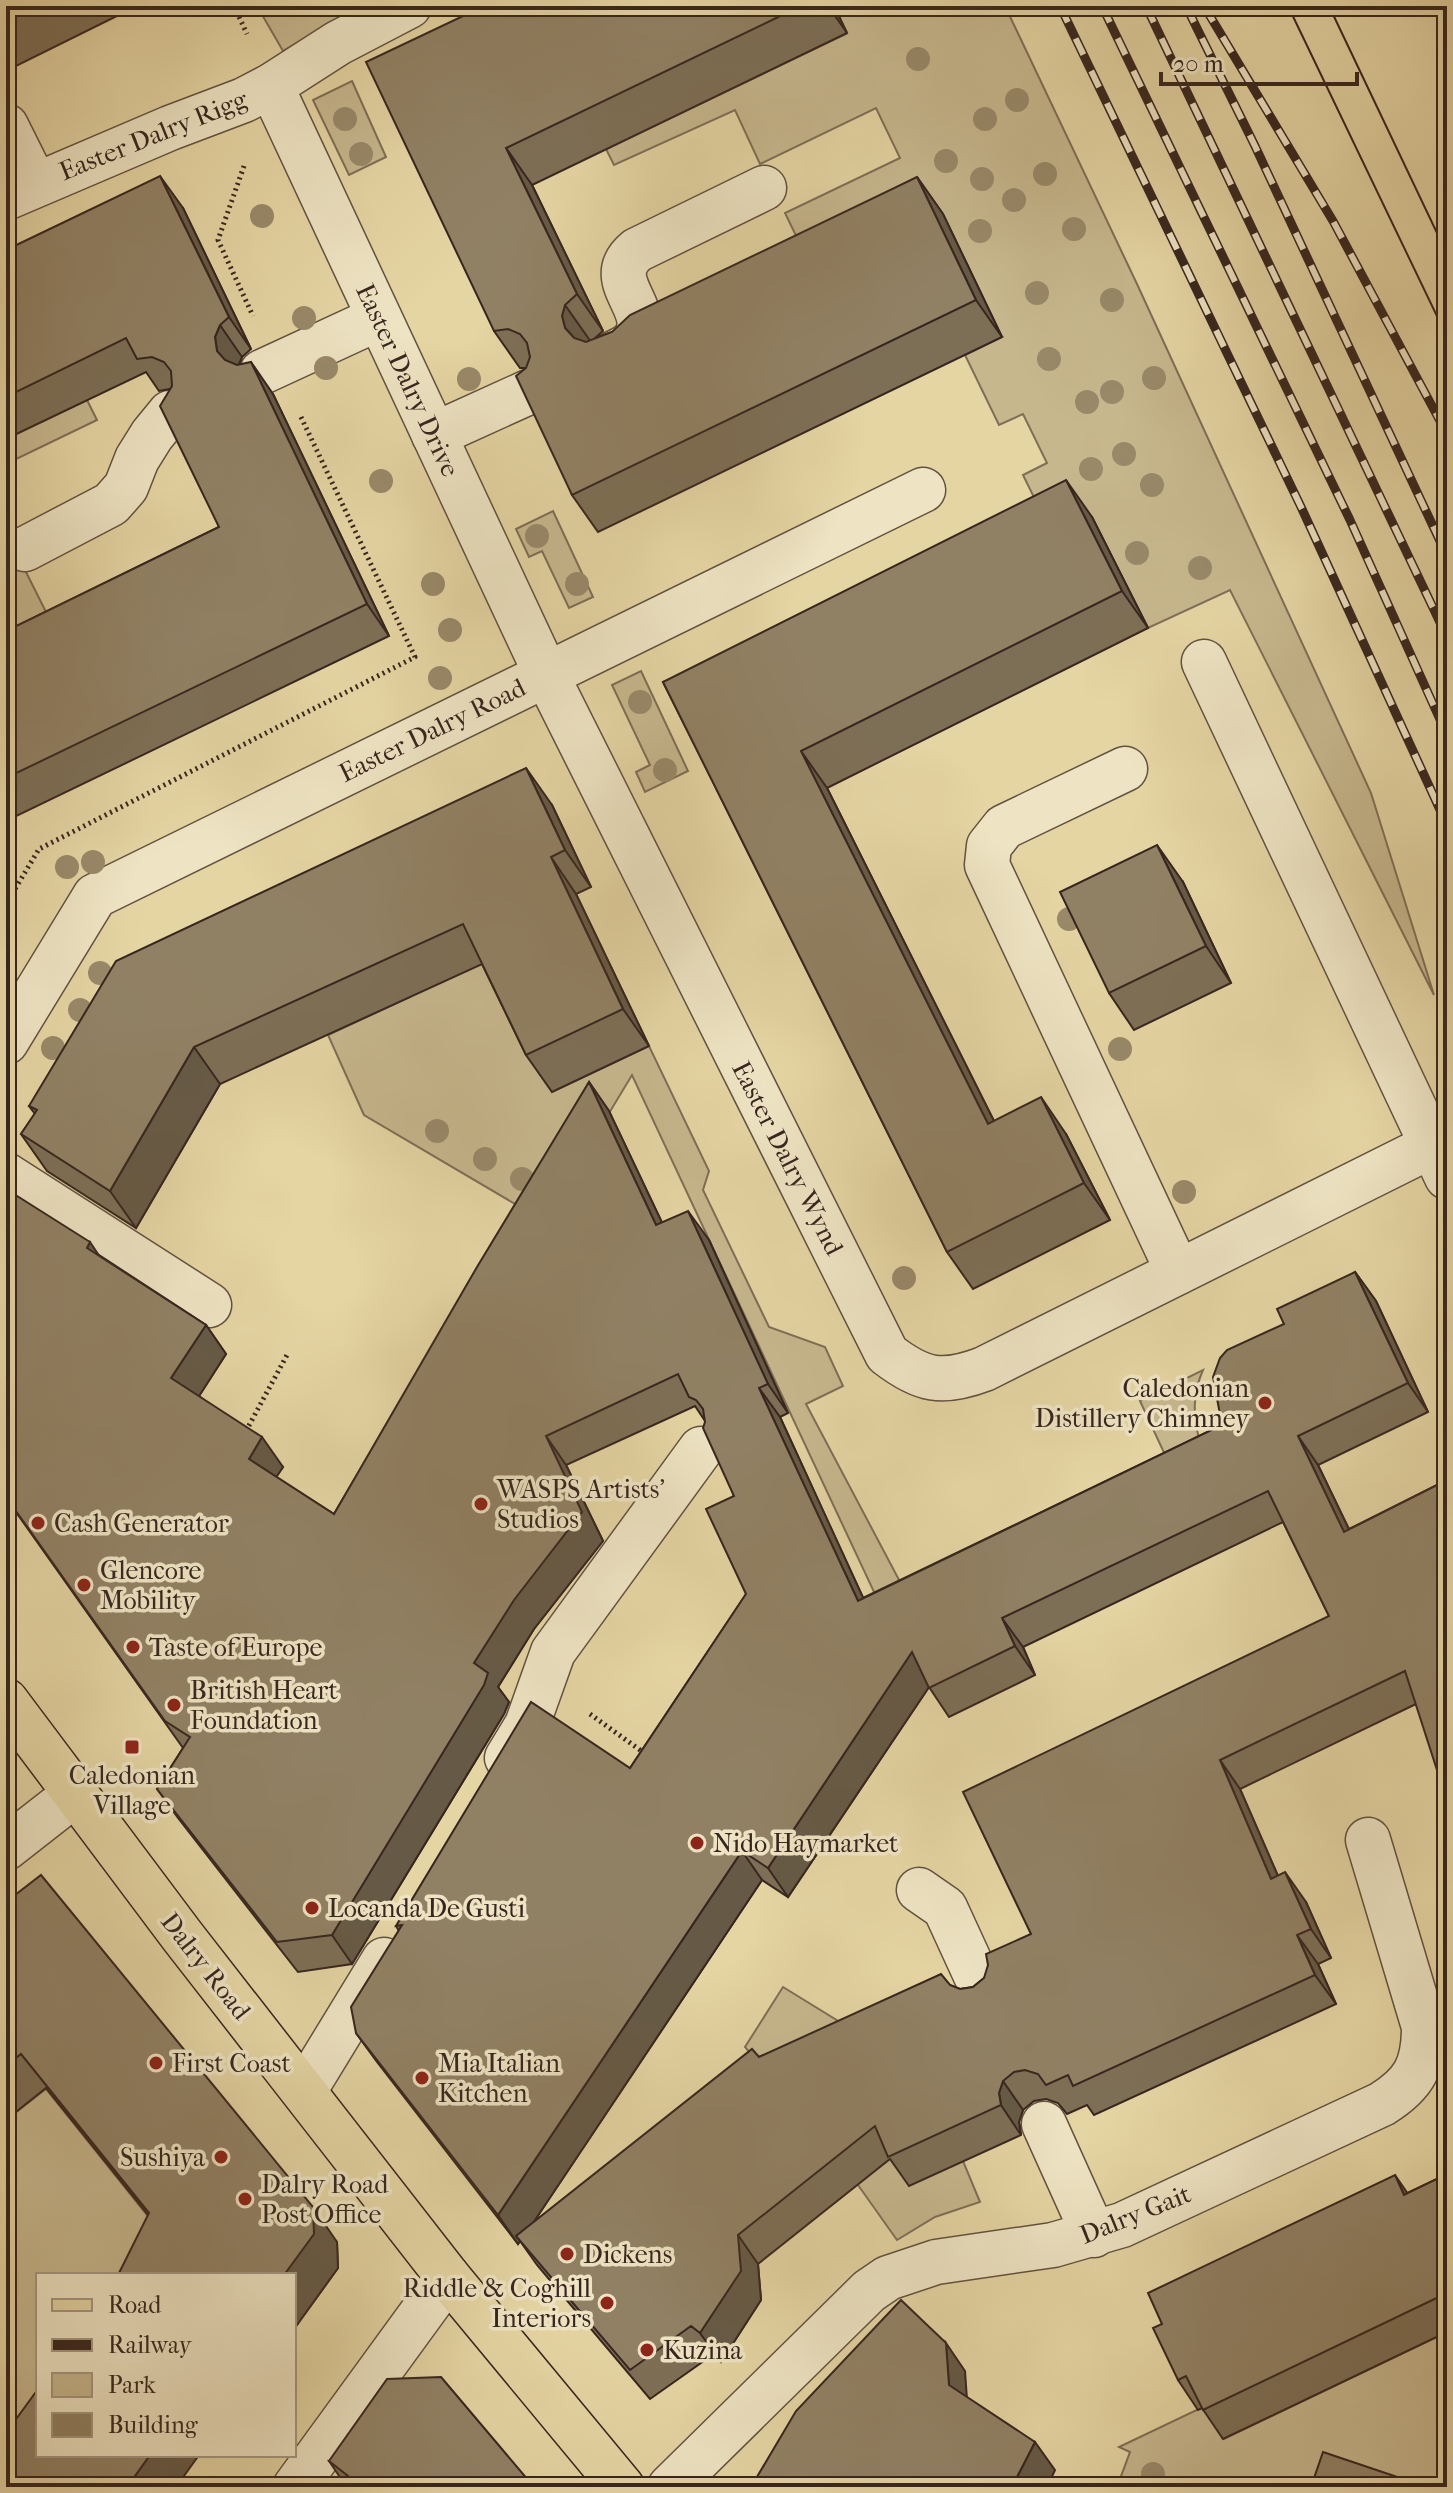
<svg xmlns="http://www.w3.org/2000/svg" width="1453" height="2493" font-family="'IM FELL French Canon',serif">
  <rect width="100%" height="100%" fill="#e5d5a3"/>
  <filter id="stains"><feTurbulence type="fractalNoise" baseFrequency=".0025" numOctaves="4"/><feColorMatrix values="0 0 0 0 .2 0 0 0 0 .09 0 0 0 0 .02 0 0 0 .5 -.17"/></filter>
  <radialGradient id="worn" r=".72"><stop offset=".6" stop-color="#630" stop-opacity="0"/><stop offset="1" stop-color="#630" stop-opacity=".3"/></radialGradient>
  <!-- green -->
  <g fill="#c7b78d" stroke="#7f6e56" stroke-width="2">
    <polygon points="257,6 356,6 349,13 283,51"/>
    <polygon points="834,6 1005,6 1137,284 1371,793 1434,995 1230,590 1148,628 1092,518 1053,536 1023,475 1047,463 1023,414 999,425 965,355 1002,337 815,275 785,213 900,158 876,108 760,164 735,110 614,165 606,149 846,34"/>
    <polygon points="352,81 386,157 349,175 313,100"/>
    <polygon points="87,400 97,420 6,464 6,439"/>
    <polygon points="553,511 593,597 569,608 542,551 529,557 516,529"/>
    <polygon points="23,566 56,632 6,674 6,574"/>
    <polygon points="641,671 688,771 645,792 636,772 650,765 612,685"/>
    <polygon points="478,939 552,1092 649,1046 709,1171 703,1190 769,1327 825,1347 843,1386 806,1404 916,1612 889,1624 632,1075 544,1221 364,1115 328,1035 410,997"/>
    <path d="M1203,1370C1192,1395 1193,1416 1200,1443L1179,1485L1140,1401Z"/>
    <polygon points="783,1987 874,2043 963,2161 980,2202 935,2217 897,2240 858,2185 745,2047"/>
    <polygon points="46,2089 182,2259 171,2275 38,2275 38,2455 6,2487 6,2120"/>
    <polygon points="1447,2332 1447,2487 1117,2487 1130,2452 1119,2447 1207,2405 1224,2439"/>
  </g>
  <g fill="none" stroke-linecap="round" stroke-linejoin="round">
    <defs>
      <g id="minor">
        <path d="M271,86L546,674L887,1354C922,1381 942,1385 984,1369L1433,1145"/>
        <polyline points="6,126 35,184"/>
        <polyline points="6,198 170,128 244,100 271,86 338,43 409,6"/>
        <path d="M613,354C620,350 630,346 634,340C657,309 599,281 637,250L764,188"/>
        <polyline points="262,372 379,318"/>
        <polyline points="434,435 531,391"/>
        <polyline points="25,549 111,504 126,487 137,459 152,435 170,413"/>
        <polyline points="1204,662 1447,1177"/>
        <polyline points="1125,769 1004,827 989,846 987,865 1178,1272"/>
        <polyline points="6,1042 95,896 923,490"/>
        <polyline points="6,1175 209,1305"/>
        <polyline points="507,1758 527,1725 553,1652 701,1449"/>
        <polyline points="6,1848 75,1794"/>
        <polyline points="919,1890 945,1908 984,1993"/>
        <polyline points="304,2091 384,1960"/>
        <polyline points="1044,2124 1094,2235"/>
        <polyline points="295,2487 448,2277"/>
        <path d="M670,2487L869,2291L888,2278L936,2262L1053,2245L1122,2225L1382,2104C1414,2084 1424,2066 1424,2027L1368,1840"/>
      </g>
      <polyline id="major" points="6,1701 183,1937 448,2277 622,2487"/>
    </defs>
    <!-- minor casing -->
    <use href="#minor" stroke="#625240" stroke-width="47"/>
    <!-- major casing -->
    <use href="#major" stroke="#37261f" stroke-width="47"/>
    <!-- path -->
    <g stroke="#37261f" stroke-width="5" stroke-dasharray="2 4" stroke-linecap="butt">
      <polyline points="234,6 247,34"/>
      <polyline points="244,166 218,240 253,316"/>
      <polyline points="6,904 39,849 415,657 300,415"/>
      <polyline points="246,1431 287,1355"/>
      <polyline points="590,1714 647,1755"/>
    </g>
    <!-- minor -->
    <use href="#minor" stroke="#eee4c3" stroke-width="44"/>
    <!-- major -->
    <use href="#major" stroke="#e5d5a3" stroke-width="44"/>
    <!-- tram -->
    <g stroke="#37261f" stroke-width="2">
      <polyline points="1288,6 1447,337"/>
      <polyline points="1329,6 1447,254"/>
    </g>
    <defs>
      <g id="rail">
        <polyline points="1060,6 1302,509 1447,825"/>
        <polyline points="1102,6 1350,520 1447,735"/>
        <polyline points="1146,6 1447,637"/>
        <polyline points="1186,6 1255,146 1447,556"/>
        <polyline points="1204,6 1333,221 1447,434"/>
      </g>
    </defs>
    <!-- rail casing -->
    <use href="#rail" stroke="#37261f" stroke-width="9"/>
    <!-- rail -->
    <use href="#rail" stroke="#eee4c3" stroke-width="6" stroke-dasharray="18" stroke-linecap="butt"/>
  </g>
  <!-- trees -->
  <g fill="#998969">
    <circle cx="918" cy="59" r="12"/>
    <circle cx="1017" cy="100" r="12"/>
    <circle cx="345" cy="119" r="12"/>
    <circle cx="985" cy="119" r="12"/>
    <circle cx="361" cy="154" r="12"/>
    <circle cx="946" cy="161" r="12"/>
    <circle cx="1045" cy="174" r="12"/>
    <circle cx="982" cy="179" r="12"/>
    <circle cx="1014" cy="200" r="12"/>
    <circle cx="262" cy="216" r="12"/>
    <circle cx="1074" cy="229" r="12"/>
    <circle cx="980" cy="231" r="12"/>
    <circle cx="1037" cy="293" r="12"/>
    <circle cx="1112" cy="300" r="12"/>
    <circle cx="304" cy="318" r="12"/>
    <circle cx="1049" cy="359" r="12"/>
    <circle cx="326" cy="368" r="12"/>
    <circle cx="1154" cy="378" r="12"/>
    <circle cx="469" cy="379" r="12"/>
    <circle cx="1112" cy="392" r="12"/>
    <circle cx="1087" cy="402" r="12"/>
    <circle cx="1124" cy="454" r="12"/>
    <circle cx="1091" cy="469" r="12"/>
    <circle cx="381" cy="481" r="12"/>
    <circle cx="1152" cy="485" r="12"/>
    <circle cx="537" cy="536" r="12"/>
    <circle cx="1137" cy="553" r="12"/>
    <circle cx="1200" cy="568" r="12"/>
    <circle cx="433" cy="584" r="12"/>
    <circle cx="577" cy="584" r="12"/>
    <circle cx="450" cy="630" r="12"/>
    <circle cx="440" cy="678" r="12"/>
    <circle cx="640" cy="702" r="12"/>
    <circle cx="665" cy="770" r="12"/>
    <circle cx="93" cy="862" r="12"/>
    <circle cx="67" cy="867" r="12"/>
    <circle cx="1069" cy="919" r="12"/>
    <circle cx="100" cy="973" r="12"/>
    <circle cx="80" cy="1010" r="12"/>
    <circle cx="53" cy="1048" r="12"/>
    <circle cx="1120" cy="1049" r="12"/>
    <circle cx="437" cy="1131" r="12"/>
    <circle cx="485" cy="1159" r="12"/>
    <circle cx="522" cy="1179" r="12"/>
    <circle cx="1184" cy="1192" r="12"/>
    <circle cx="904" cy="1278" r="12"/>
    <circle cx="1153" cy="2474" r="12"/>
  </g>
  <!-- wall -->
  <g fill="#7d6f56" stroke="#37261f" stroke-width="2" fill-rule="evenodd">
    <polygon points="6,6 137,6 6,71"/>
    <polygon points="484,6 834,6 847,33 532,185 603,331 595,338 612,332 917,177 943,214 1002,337 598,532 572,495 526,368 520,368 494,331"/>
    <polygon points="183,208 251,349 242,357 239,364 273,394 389,636 6,821 6,631 219,527 170,389 159,391 146,372 6,439 6,250"/>
    <polygon points="1092,517 1148,628 827,788 994,1121 1066,1134 1110,1220 973,1289 947,1252 663,682"/>
    <polygon points="552,805 591,887 576,894 649,1046 552,1092 526,1055 482,964 220,1084 136,1228 47,1171 21,1134 35,1114 29,1106"/>
    <polygon points="1183,882 1231,983 1134,1030 1109,993"/>
    <path d="M589,1082L609,1111L662,1223L709,1240L788,1413L780,1417L863,1598L1222,1425L1284,1324L1355,1272L1376,1301L1428,1412L1318,1465L1349,1529L1447,1480L1416,1704L1240,1789L1278,1876L1306,1902L1331,1958L1318,1964L1336,2004L1094,2115L1087,2105L1067,2114L1058,2103L1046,2099L1034,2101L1023,2110L1019,2122L1021,2135L909,2186L890,2159L758,2264L761,2300L721,2362L711,2356L650,2399L537,2265L520,2241L518,2244L377,2062L356,2033L399,1931L396,1926L630,1768L746,1594L734,1496L705,1421L695,1406L566,1465L603,1541L534,1629L498,1687L509,1702L504,1714L352,1964L298,1972L178,1818L157,1789L183,1748L6,1498L99,1255L206,1325L226,1354L199,1396L283,1467L276,1477L334,1514ZM1283,1522L1329,1616L1031,1934L984,1978L973,1987L960,1989L950,1985L759,2057L533,2223L762,1880L788,1897L929,1687L949,1717L1035,1675L1023,1647Z"/>
    <polygon points="6,1902 337,2242 338,2268 294,2329 294,2275 148,2215 46,2088 6,2120"/>
    <polygon points="1447,2174 1447,2332 1223,2439 1202,2408 1198,2410 1178,2380 1407,2193"/>
    <polygon points="329,2461 534,2487 344,2483"/>
  </g>
  <!-- shaded-wall -->
  <g fill="#665a46" stroke="#37261f" stroke-width="2">
    <polygon points="828,6 834,6 847,33"/>
    <polygon points="506,148 532,185 603,331 577,294"/>
    <polygon points="160,176 183,208 251,349 229,317"/>
    <polygon points="917,177 943,214 1002,337 976,300"/>
    <polygon points="565,305 591,342 588,353 565,328 562,316"/>
    <polygon points="220,325 242,357 237,369 240,383 217,351 215,337"/>
    <polygon points="251,362 273,394 389,636 367,604"/>
    <polygon points="1066,480 1092,517 1148,628 1122,591"/>
    <polygon points="801,751 827,788 1014,1161 988,1124"/>
    <polygon points="526,768 552,805 591,887 565,850"/>
    <polygon points="1157,845 1183,882 1231,983 1206,946"/>
    <polygon points="551,857 576,894 649,1046 623,1009"/>
    <polygon points="194,1047 220,1084 136,1228 110,1191"/>
    <polygon points="589,1082 609,1111 677,1254 656,1225"/>
    <polygon points="1041,1097 1066,1134 1110,1220 1084,1183"/>
    <polygon points="688,1211 709,1240 788,1413 768,1384"/>
    <polygon points="90,1242 110,1272 87,1248"/>
    <polygon points="1355,1272 1376,1301 1428,1412 1408,1383"/>
    <polygon points="206,1325 226,1354 192,1407 171,1378"/>
    <polygon points="759,1388 780,1417 878,1630 858,1601"/>
    <polygon points="546,1436 566,1465 603,1541 534,1629 498,1687 509,1702 504,1714 352,1964 332,1935 474,1663"/>
    <polygon points="1298,1436 1318,1465 1364,1561 1344,1532"/>
    <polygon points="262,1437 283,1467 269,1488 249,1459"/>
    <polygon points="1002,1618 1023,1647 1035,1675 1015,1646"/>
    <polygon points="912,1652 933,1681 788,1897 768,1868"/>
    <polygon points="1220,1760 1240,1789 1292,1908 1271,1879"/>
    <polygon points="742,1851 762,1880 521,2241 516,2236 520,2241 518,2244 498,2215"/>
    <polygon points="1285,1872 1306,1902 1331,1958 1311,1929"/>
    <polygon points="1297,1935 1318,1964 1336,2004 1315,1975"/>
    <polygon points="1003,2081 1023,2110 1019,2122 1021,2135 1001,2105 999,2093"/>
    <polygon points="1395,2175 1415,2204 1404,2195"/>
    <polygon points="313,2207 337,2242 338,2268 294,2329 294,2275 284,2275"/>
    <polygon points="738,2235 758,2264 761,2300 721,2362 700,2333"/>
    <polygon points="946,2343 965,2371 968,2414 949,2385"/>
    <polygon points="1035,2442 1055,2470 1047,2487 1024,2487 1017,2477"/>
    <polygon points="150,2455 199,2455 176,2487 127,2487"/>
  </g>
  <!-- building -->
  <g fill="#918164" stroke="#37261f" stroke-width="2">
    <polygon points="6,6 37,6 6,22"/>
    <polygon points="484,6 801,6 506,148 577,294 565,305 562,316 565,328 574,338 586,342 612,332 630,315 917,177 976,300 572,495 516,376 526,368 530,357 527,343 520,334 508,329 494,331 366,62"/>
    <polygon points="160,176 229,317 220,325 215,337 217,351 225,360 237,365 251,362 367,604 6,778 6,631 219,527 160,406 172,386 171,371 164,362 152,357 137,359 126,338 6,397 6,250"/>
    <polygon points="1066,480 1122,591 801,751 988,1124 1041,1097 1084,1183 947,1252 663,682"/>
    <polygon points="526,768 565,850 551,857 623,1009 526,1055 463,924 194,1047 110,1191 21,1134 37,1110 29,1106 116,961"/>
    <polygon points="1157,845 1206,946 1109,993 1060,892"/>
    <polygon points="589,1082 656,1225 688,1211 768,1384 759,1388 858,1601 1222,1425 1213,1377 1220,1358 1227,1350 1284,1324 1277,1309 1355,1272 1408,1383 1298,1436 1344,1532 1447,1480 1447,1801 1405,1671 1220,1760 1271,1879 1285,1872 1311,1929 1297,1935 1315,1975 1073,2086 1068,2075 1046,2085 1038,2074 1025,2070 1014,2072 1003,2081 999,2093 1001,2105 888,2157 875,2126 738,2235 741,2271 700,2333 691,2326 630,2370 516,2236 752,2049 759,2057 941,1974 950,1985 960,1989 973,1987 984,1978 988,1965 986,1954 1031,1934 963,1792 1329,1616 1268,1491 1002,1618 1015,1646 929,1688 912,1652 768,1868 742,1851 498,2215 356,2033 351,2007 402,1925 396,1926 531,1702 630,1768 746,1594 706,1509 734,1496 703,1428 705,1422 703,1409 696,1400 689,1397 678,1374 546,1436 582,1512 514,1600 474,1663 488,1673 484,1685 332,1935 277,1942 157,1789 190,1737 165,1721 6,1497 6,1189 90,1242 87,1248 206,1325 171,1378 262,1437 249,1459 334,1514 477,1267"/>
    <polygon points="41,1875 313,2207 314,2234 284,2275 118,2275 149,2213 21,2054 6,2066 6,1902"/>
    <polygon points="1447,2174 1447,2293 1203,2410 1186,2376 1178,2380 1153,2328 1162,2324 1148,2293 1395,2175 1404,2195"/>
    <polygon points="901,2300 946,2343 949,2385 1035,2442 1017,2477 1043,2487 751,2487 796,2411"/>
    <polygon points="441,2377 534,2487 340,2487 348,2476 329,2461 387,2379"/>
    <polygon points="38,2389 38,2455 150,2455 127,2487 6,2487 6,2433"/>
    <polygon points="1323,2452 1427,2487 1311,2487"/>
  </g>
  <!-- markers -->
  <g fill="#8f2418" stroke="#eee4c3" stroke-width="3">
    <circle cx="1265" cy="1403" r="8"/>
    <circle cx="481" cy="1504" r="8"/>
    <circle cx="38" cy="1523" r="8"/>
    <circle cx="84" cy="1585" r="8"/>
    <circle cx="133" cy="1647" r="8"/>
    <circle cx="174" cy="1705" r="8"/>
    <rect x="124" y="1739" width="16" height="16" rx="4"/>
    <circle cx="697" cy="1843" r="8"/>
    <circle cx="312" cy="1908" r="8"/>
    <circle cx="156" cy="2063" r="8"/>
    <circle cx="422" cy="2078" r="8"/>
    <circle cx="221" cy="2157" r="8"/>
    <circle cx="245" cy="2199" r="8"/>
    <circle cx="567" cy="2254" r="8"/>
    <circle cx="607" cy="2303" r="8"/>
    <circle cx="647" cy="2350" r="8"/>
  </g>
  <g text-anchor="middle" stroke-width="7" stroke-linejoin="round" paint-order="stroke">
    <!-- street labels -->
    <g font-size="26" fill="#37261f" stroke="#eee4c3">
      <text transform="translate(153 135) rotate(-22)" y="9">Easter Dalry Rigg</text>
      <text transform="translate(408 380) rotate(65)" y="9">Easter Dalry Drive</text>
      <text transform="translate(432 730) rotate(-26)" y="9">Easter Dalry Road</text>
      <text transform="translate(788 1158) rotate(63)" y="9">Easter Dalry Wynd</text>
      <text transform="translate(206 1966) rotate(52)" y="9">Dalry Road</text>
      <text transform="translate(1135 2214) rotate(-22)" y="9">Dalry Gait</text>
    </g>
    <!-- poi labels -->
    <g font-size="26" fill="#37261f" stroke="#eee4c3" text-anchor="start">
      <text x="1249" y="1397" text-anchor="end">Caledonian<tspan x="1249" dy="30">Distillery Chimney</tspan></text>
      <text x="497" y="1498">WASPS Artists'<tspan x="497" dy="30">Studios</tspan></text>
      <text x="54" y="1532">Cash Generator</text>
      <text x="100" y="1579">Glencore<tspan x="100" dy="30">Mobility</tspan></text>
      <text x="149" y="1656">Taste of Europe</text>
      <text x="190" y="1699">British Heart<tspan x="190" dy="30">Foundation</tspan></text>
      <text x="132" y="1784" text-anchor="middle">Caledonian<tspan x="132" dy="30">Village</tspan></text>
      <text x="713" y="1852">Nido Haymarket</text>
      <text x="328" y="1917">Locanda De Gusti</text>
      <text x="172" y="2072">First Coast</text>
      <text x="438" y="2072">Mia Italian<tspan x="438" dy="30">Kitchen</tspan></text>
      <text x="205" y="2166" text-anchor="end">Sushiya</text>
      <text x="261" y="2193">Dalry Road<tspan x="261" dy="30">Post Office</tspan></text>
      <text x="583" y="2263">Dickens</text>
      <text x="591" y="2297" text-anchor="end">Riddle &amp; Coghill<tspan x="591" dy="30">Interiors</tspan></text>
      <text x="663" y="2359">Kuzina</text>
    </g>
  </g>
  <!-- margin -->
  <rect width="1453" height="2493" fill="none" stroke="#e5d5a3" stroke-width="32"/>
  <rect x="8" y="8" width="1437" height="2477" fill="none" stroke="#37261f" stroke-width="4"/>
  <rect x="16" y="16" width="1421" height="2461" fill="none" stroke="#37261f" stroke-width="2"/>
  <!-- legend -->
  <rect x="36" y="2273" width="260" height="184" fill="#eee4c3" stroke="#a59881" stroke-width="2"/>
  <rect x="52" y="2299" width="40" height="12" fill="#e5d5a3" stroke="#a59881" stroke-width="2"/>
  <text x="108" y="2313" font-size="24" fill="#37261f">Road</text>
  <rect x="52" y="2339" width="40" height="12" fill="#37261f" stroke="#a59881" stroke-width="2"/>
  <text x="108" y="2353" font-size="24" fill="#37261f">Railway</text>
  <rect x="52" y="2373" width="40" height="24" fill="#c7b78d" stroke="#a59881" stroke-width="2"/>
  <text x="108" y="2393" font-size="24" fill="#37261f">Park</text>
  <rect x="52" y="2413" width="40" height="24" fill="#918164" stroke="#a59881" stroke-width="2"/>
  <text x="108" y="2433" font-size="24" fill="#37261f">Building</text>
  <!-- scale -->
  <path d="M1161 72v12h196v-12" fill="none" stroke="#37261f" stroke-width="4"/>
  <text x="1173" y="72" font-size="24" fill="#37261f" stroke="#eee4c3" stroke-width="6" paint-order="stroke">20 m</text>
  <rect width="100%" height="100%" filter="url(#stains)"/>
  <rect width="100%" height="100%" fill="url(#worn)"/>
</svg>
